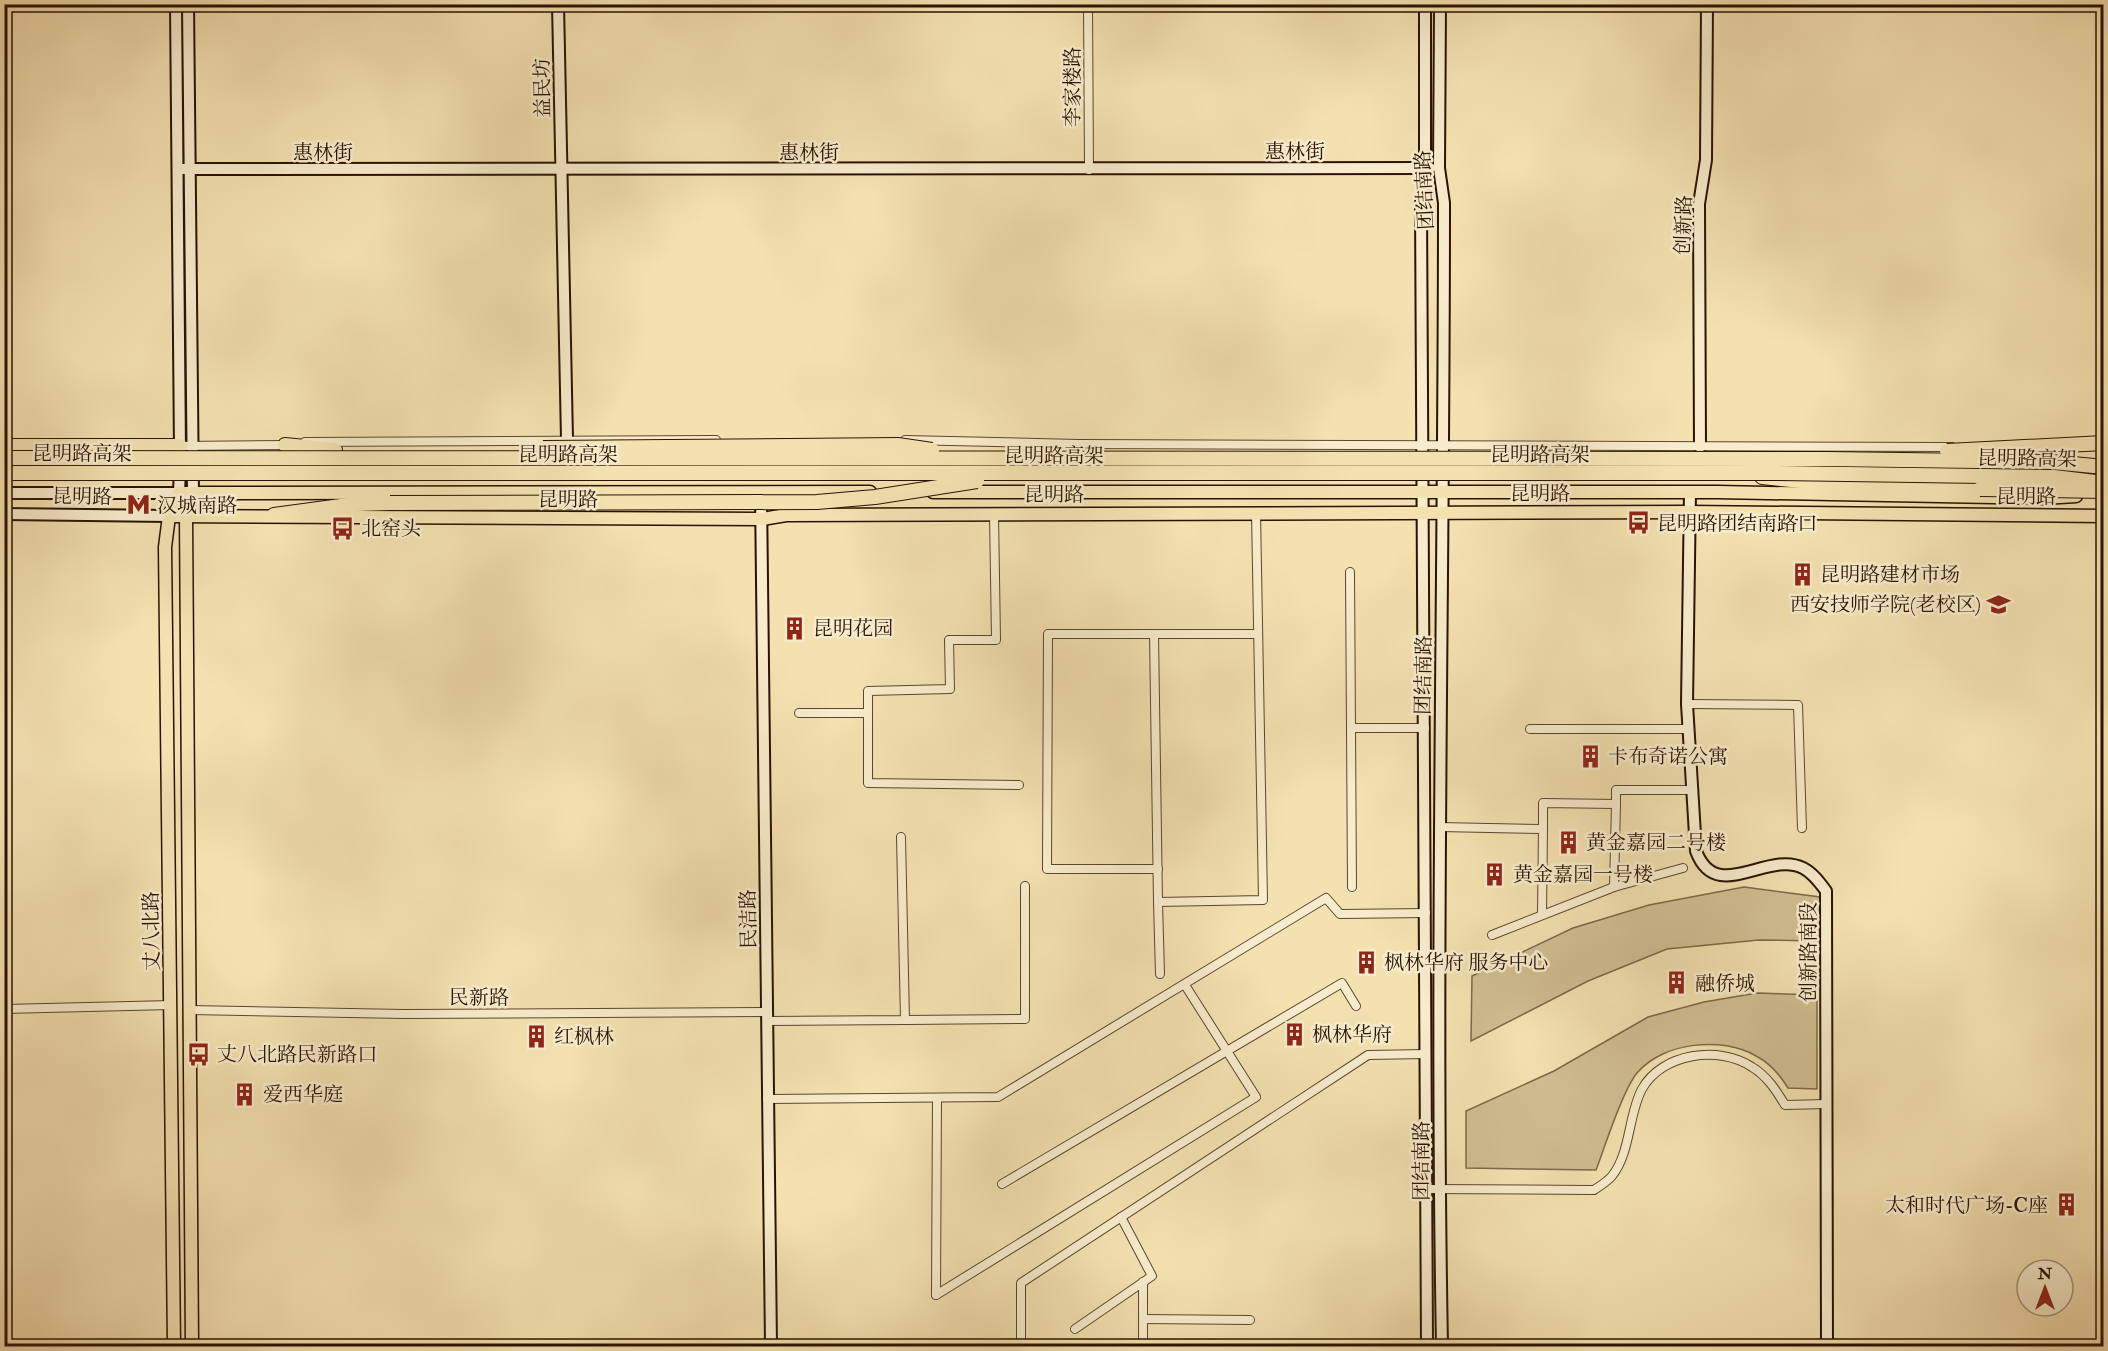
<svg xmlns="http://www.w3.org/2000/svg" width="2108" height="1351" font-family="'IM FELL Double Pica','Noto Serif SC',serif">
  <rect width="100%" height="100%" fill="#f4e1b0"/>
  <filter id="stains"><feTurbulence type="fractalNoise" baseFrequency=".00333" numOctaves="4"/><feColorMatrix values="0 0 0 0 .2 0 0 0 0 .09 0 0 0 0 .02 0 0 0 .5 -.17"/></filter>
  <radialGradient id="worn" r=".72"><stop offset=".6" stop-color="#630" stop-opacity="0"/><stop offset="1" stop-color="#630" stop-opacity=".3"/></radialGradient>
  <!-- green -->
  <g fill="#d1be92" stroke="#7c684a" stroke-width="1.5">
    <polygon points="1744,887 1820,897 1821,941 1759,940 1667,949 1588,981 1471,1041 1472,976 1573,928 1649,905"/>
    <path d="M1757,993L1817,995V1089L1788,1088C1780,1075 1770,1063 1756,1056C1722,1036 1663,1042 1637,1073C1623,1090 1605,1146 1596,1170L1466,1168V1111L1554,1071L1648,1017L1704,1002Z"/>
  </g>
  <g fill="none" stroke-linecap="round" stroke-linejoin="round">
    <defs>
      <g id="street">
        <polyline points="1088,4 1089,170"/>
        <polyline points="905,440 1079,444 1952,447"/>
        <polyline points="305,442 716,440"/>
        <polyline points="180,446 287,445"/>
        <polyline points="1256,513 1263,900 1158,902 1154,634 1258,634"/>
        <polyline points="994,514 996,640 949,640 950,689 868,691 868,783 1019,785"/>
        <polyline points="1350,572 1351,728"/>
        <polyline points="1154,634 1048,634 1047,869 1158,869"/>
        <polyline points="1687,704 1798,705 1802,828"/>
        <polyline points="799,713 868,713"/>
        <polyline points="1530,729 1689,729"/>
        <polyline points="1440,827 1543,829 1543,803 1616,804 1616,790 1693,790"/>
        <polyline points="1352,887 1351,728 1425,728"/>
        <polyline points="1614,887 1616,804"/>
        <polyline points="1158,902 1160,974"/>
        <polyline points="1542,913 1543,829"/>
        <polyline points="1492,935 1614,887 1683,868"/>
        <polyline points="4,1009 172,1005"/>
        <polyline points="190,1010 404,1014 767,1012"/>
        <polyline points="905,1020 1025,1019 1025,886"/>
        <polyline points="767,1021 905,1020 901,837"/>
        <polyline points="767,1099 998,1097 1326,898 1340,914 1426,913"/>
        <polyline points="1002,1184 1342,983 1356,1006"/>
        <path d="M1428,1189L1594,1190C1600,1186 1608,1181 1612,1176C1631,1152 1628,1115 1642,1089C1662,1053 1719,1045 1752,1067C1767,1076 1776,1090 1785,1105L1826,1104"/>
        <polyline points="936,1295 1256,1097 1185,985"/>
        <polyline points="936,1295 937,1098"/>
        <polyline points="1143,1319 1250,1320"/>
        <polyline points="1075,1329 1152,1276 1121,1217"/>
        <polyline points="1023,1346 1021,1341 1021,1283 1368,1055 1425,1054"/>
        <polyline points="1143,1346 1143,1282"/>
      </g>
      <g id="secondary">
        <polyline points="176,4 180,451"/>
        <polyline points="188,4 193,493"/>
        <polyline points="558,4 567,439"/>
        <polyline points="1425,4 1425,168 1421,204 1427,1346"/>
        <path d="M1440,4L1439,168L1444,203C1444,584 1435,965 1442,1346"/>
        <polyline points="179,169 1430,168"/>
        <polyline points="1700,447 1699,204 1706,160 1707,4"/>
        <path d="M1690,492L1687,704L1696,851C1716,905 1767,850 1803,868C1813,873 1820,883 1826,891L1827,1346"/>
        <polyline points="4,493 179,493 180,467"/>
        <polyline points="761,495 771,1346"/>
        <polyline points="4,514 169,516"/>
      </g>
      <g id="primary">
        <polyline points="933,492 1717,492 2044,498 2076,496"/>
        <polyline points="169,516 762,519 786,515 1689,512 2104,516"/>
        <polyline points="174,1346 165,547 169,516 179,493 870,492"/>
        <polyline points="192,1346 186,516 193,493"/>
      </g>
      <g id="highway">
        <polyline points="285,445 335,450"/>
        <polyline points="4,446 180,446"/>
        <polyline points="1762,477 1859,487 1980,489"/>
        <polyline points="274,515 356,504 390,503"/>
      </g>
    </defs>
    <!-- street casing -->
    <use href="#street" stroke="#5b462d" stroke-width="10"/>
    <!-- secondary casing -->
    <use href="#secondary" stroke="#281301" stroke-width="14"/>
    <!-- primary casing -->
    <use href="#primary" stroke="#281301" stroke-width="15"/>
    <!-- highway casing -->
    <use href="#highway" stroke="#281301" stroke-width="16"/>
    <!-- street -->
    <use href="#street" stroke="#f8eccc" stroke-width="8"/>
    <!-- secondary -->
    <use href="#secondary" stroke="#f8eccc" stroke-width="10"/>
    <!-- primary -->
    <use href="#primary" stroke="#f4e1b0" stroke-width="12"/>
    <!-- highway -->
    <use href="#highway" stroke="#f4e1b0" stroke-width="14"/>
    <defs>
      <g id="highway-bridge">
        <polyline points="543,448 898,445 932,450"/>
        <polyline points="1947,451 2104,443"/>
        <polyline points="4,458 1827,459 2052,462 2104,467"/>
        <polyline points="4,473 1777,473 2054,477 2104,483"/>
        <polyline points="1980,489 2104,491"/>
        <polyline points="390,503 817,502 875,497 977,481"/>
      </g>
    </defs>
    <!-- highway-bridge casing -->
    <use href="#highway-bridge" stroke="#281301" stroke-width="16" stroke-linecap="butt"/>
    <!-- highway-bridge -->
    <use href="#highway-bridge" stroke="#f4e1b0" stroke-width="14"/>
  </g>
  <!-- icons -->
  <defs>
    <symbol id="metro-bare" viewBox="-9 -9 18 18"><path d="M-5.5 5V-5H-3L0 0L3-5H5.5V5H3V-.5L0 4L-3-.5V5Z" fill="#8f2418" stroke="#f8eccc" stroke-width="2.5" paint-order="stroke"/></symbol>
    <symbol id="bus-bare" viewBox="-9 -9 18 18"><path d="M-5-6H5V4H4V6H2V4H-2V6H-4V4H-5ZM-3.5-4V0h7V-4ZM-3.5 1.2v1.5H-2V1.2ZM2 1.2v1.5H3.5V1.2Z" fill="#8f2418" stroke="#f8eccc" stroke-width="2.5" paint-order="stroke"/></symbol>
    <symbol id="building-bare" viewBox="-9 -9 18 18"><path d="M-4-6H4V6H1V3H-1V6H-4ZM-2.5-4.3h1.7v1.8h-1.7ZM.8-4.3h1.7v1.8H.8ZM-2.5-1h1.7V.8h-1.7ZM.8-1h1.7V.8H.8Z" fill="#8f2418" stroke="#f8eccc" stroke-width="2.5" paint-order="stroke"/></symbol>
    <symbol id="university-bare" viewBox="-9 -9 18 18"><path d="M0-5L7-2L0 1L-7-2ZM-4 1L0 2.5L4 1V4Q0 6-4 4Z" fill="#8f2418" stroke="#f8eccc" stroke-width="2.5" paint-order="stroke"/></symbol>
  </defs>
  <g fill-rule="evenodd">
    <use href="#metro-bare" x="122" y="488" width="33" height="33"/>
    <use href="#bus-bare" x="1622" y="506" width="33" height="33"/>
    <use href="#bus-bare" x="326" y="512" width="33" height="33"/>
    <use href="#building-bare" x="1786" y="558" width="33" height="33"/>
    <use href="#university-bare" x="1982" y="588" width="33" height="33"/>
    <use href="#building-bare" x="778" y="612" width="33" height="33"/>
    <use href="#building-bare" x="1574" y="740" width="33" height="33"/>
    <use href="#building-bare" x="1552" y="826" width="33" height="33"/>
    <use href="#building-bare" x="1478" y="858" width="33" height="33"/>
    <use href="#building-bare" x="1350" y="946" width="33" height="33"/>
    <use href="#building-bare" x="1660" y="966" width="33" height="33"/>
    <use href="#building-bare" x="1278" y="1018" width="33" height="33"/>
    <use href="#building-bare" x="520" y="1020" width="33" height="33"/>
    <use href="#bus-bare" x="182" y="1038" width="33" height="33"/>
    <use href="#building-bare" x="228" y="1078" width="33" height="33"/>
    <use href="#building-bare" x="2050" y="1188" width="33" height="33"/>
  </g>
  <g text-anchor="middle" stroke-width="5" stroke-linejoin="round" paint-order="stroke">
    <!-- street labels -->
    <g font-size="20" fill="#281301" stroke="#f8eccc">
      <text transform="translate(1072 87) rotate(-90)" y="7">李家楼路</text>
      <text transform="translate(542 88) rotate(-91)" y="7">益民坊</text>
      <text x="1295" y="158">惠林街</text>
      <text x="323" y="159">惠林街</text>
      <text x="809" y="159">惠林街</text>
      <text transform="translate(1424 190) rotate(-93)" y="7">团结南路</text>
      <text transform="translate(1683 225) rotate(-88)" y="7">创新路</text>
      <text x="82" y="460">昆明路高架</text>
      <text x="568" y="461">昆明路高架</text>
      <text x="1540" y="461">昆明路高架</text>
      <text x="1054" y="462">昆明路高架</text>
      <text transform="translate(2027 458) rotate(1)" y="7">昆明路高架</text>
      <text x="1540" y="500">昆明路</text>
      <text x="1054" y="501">昆明路</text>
      <text transform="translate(82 496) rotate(1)" y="7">昆明路</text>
      <text x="2026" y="503">昆明路</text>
      <text x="568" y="506">昆明路</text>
      <text transform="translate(1423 675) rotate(-89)" y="7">团结南路</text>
      <text transform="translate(748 919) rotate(-91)" y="7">民洁路</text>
      <text transform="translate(151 931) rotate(-91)" y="7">丈八北路</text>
      <text transform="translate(1808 952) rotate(-90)" y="7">创新路南段</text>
      <text x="479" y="1004">民新路</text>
      <text transform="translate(1421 1161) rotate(-90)" y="7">团结南路</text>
    </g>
    <!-- poi labels -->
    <g font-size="20" fill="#281301" stroke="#f8eccc" text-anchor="start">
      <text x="157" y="512">汉城南路</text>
      <text x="1657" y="530">昆明路团结南路口</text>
      <text x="361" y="535">北窑头</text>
      <text x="1820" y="581">昆明路建材市场</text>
      <text x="1981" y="611" text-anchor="end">西安技师学院(老校区)</text>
      <text x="813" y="635">昆明花园</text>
      <text x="1608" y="763">卡布奇诺公寓</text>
      <text x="1586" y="849">黄金嘉园二号楼</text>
      <text x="1513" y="881">黄金嘉园一号楼</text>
      <text x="1384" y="969">枫林华府 服务中心</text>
      <text x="1695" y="990">融侨城</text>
      <text x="1312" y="1041">枫林华府</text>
      <text x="554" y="1043">红枫林</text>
      <text x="217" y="1061">丈八北路民新路口</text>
      <text x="263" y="1101">爱西华庭</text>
      <text x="2048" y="1212" text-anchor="end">太和时代广场-C座</text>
    </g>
  </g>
  <!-- margin -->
  <rect width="2108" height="1351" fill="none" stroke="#f4e1b0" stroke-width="24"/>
  <rect x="6" y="6" width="2096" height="1339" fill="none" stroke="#281301" stroke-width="3"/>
  <rect x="12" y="12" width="2084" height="1327" fill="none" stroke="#281301" stroke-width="1.5"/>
  <!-- north arrow -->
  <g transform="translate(2045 1288)"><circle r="28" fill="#f8eccc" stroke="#a5957b" stroke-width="1.5"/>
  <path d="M0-4.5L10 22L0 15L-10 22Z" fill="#8f2418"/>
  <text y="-9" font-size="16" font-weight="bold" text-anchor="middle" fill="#281301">N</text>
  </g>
  <rect width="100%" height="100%" filter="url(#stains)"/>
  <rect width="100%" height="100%" fill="url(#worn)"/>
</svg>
